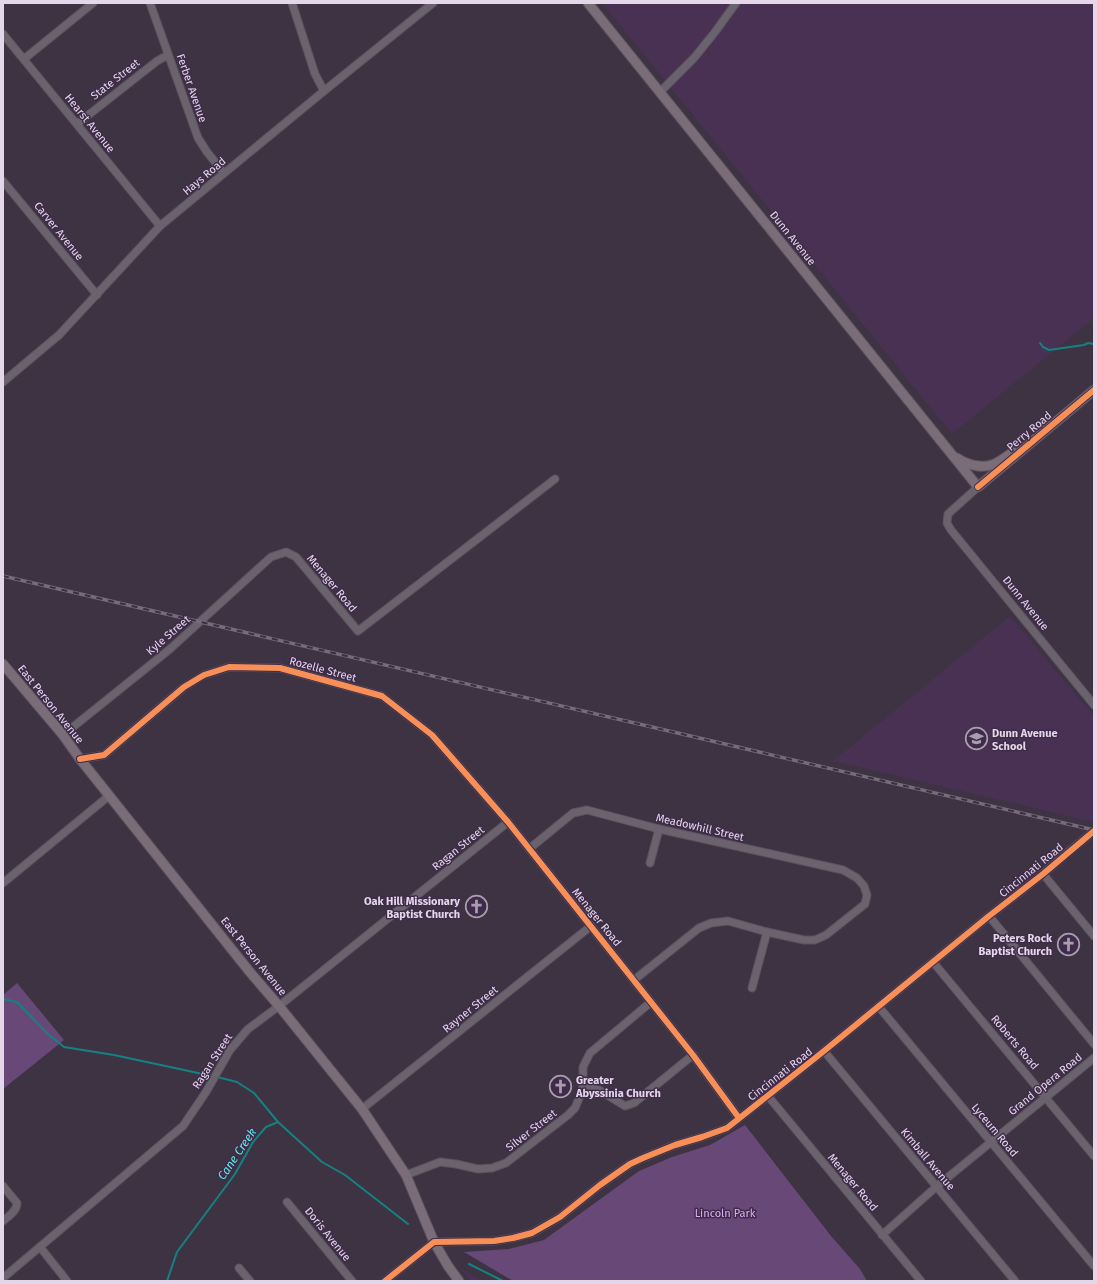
<svg xmlns="http://www.w3.org/2000/svg" width="1097" height="1284" font-family="'Fira Sans',sans-serif">
  <rect width="100%" height="100%" fill="#3e3343"/>
  <!-- built -->
  <g fill="#483153">
    <polygon points="602,3 1094,3 1094,318 952,434"/>
    <polygon points="1010,616 1094,716 1094,822 833,761"/>
    <polygon points="460,1268 483,1281 471,1281"/>
  </g>
  <!-- green -->
  <g fill="#684877">
    <polygon points="17,983 64,1040 3,1089 3,995"/>
    <polygon points="745,1125 831,1236 860,1269 867,1281 513,1281 464,1252 509,1249 544,1240 639,1171 672,1157 710,1145"/>
  </g>
  <g fill="none" stroke-linecap="round" stroke-linejoin="round">
    <!-- stream -->
    <g stroke="#148283" stroke-width="2">
      <polyline points="1040,343 1043,347 1049,350 1084,345 1088,343 1094,344"/>
      <polyline points="3,999 17,1002 48,1034 64,1047 114,1055 212,1076"/>
      <polyline points="217,1077 237,1082 254,1093 278,1122"/>
      <polyline points="469,1264 503,1281"/>
      <polyline points="167,1281 177,1252 235,1174 253,1142 266,1127 278,1122 322,1162 345,1175 408,1224"/>
    </g>
    <defs>
      <g id="minor">
        <polyline points="150,3 198,138 207,152 224,173"/>
        <polyline points="292,3 315,74 324,91"/>
        <polyline points="3,34 160,226"/>
        <polyline points="24,59 93,3"/>
        <polyline points="660,92 694,58 715,32 736,3"/>
        <polyline points="77,124 157,61 168,55"/>
        <polyline points="3,181 97,295"/>
        <polyline points="3,382 59,335 160,226 324,91 433,3"/>
        <polyline points="978,487 948,514 947,523 951,530 1094,705"/>
        <polyline points="63,735 170,649 271,557 286,552 296,557 358,631 555,479"/>
        <polyline points="80,759 104,755 184,687 204,675 229,667 280,668 382,696 432,735 508,822 693,1055 739,1118"/>
        <polyline points="529,849 573,813 587,810 659,829 843,870 857,878 864,886 867,895 865,904 826,935 815,940 804,940 767,932 728,921 711,923 699,928 634,980"/>
        <polyline points="650,863 659,829"/>
        <polyline points="1043,874 1094,936"/>
        <polyline points="3,883 110,795"/>
        <polyline points="989,916 1094,1044"/>
        <polyline points="933,962 1094,1156"/>
        <polyline points="752,988 767,932"/>
        <polyline points="879,1007 1094,1266"/>
        <polyline points="824,1051 1015,1281"/>
        <polyline points="583,1086 599,1090 625,1106 634,1103 693,1055"/>
        <polyline points="768,1096 921,1281"/>
        <polyline points="362,1109 591,926"/>
        <polyline points="406,1175 440,1162 456,1164 478,1169 492,1168 506,1163 568,1115 575,1108 580,1096 583,1086 583,1067 590,1053 651,1002"/>
        <path d="M3,1186L17,1203C17,1211 9,1216 3,1221"/>
        <polyline points="287,1202 352,1281"/>
        <polyline points="882,1235 936,1187 1094,1058"/>
        <polyline points="40,1247 67,1281"/>
        <polyline points="239,1268 250,1281"/>
        <polyline points="3,1278 183,1126 206,1092 230,1050 248,1029 279,1006 508,822"/>
        <polyline points="385,1281 434,1242 494,1241 513,1238 532,1233 560,1217 600,1185 630,1164 643,1158 675,1145 702,1137 727,1128 824,1051 989,916 1043,874 1066,854"/>
      </g>
      <g id="major">
        <polyline points="588,3 978,487 1094,390"/>
        <path d="M957,458C967,465 983,469 994,464C1001,461 1007,456 1013,452"/>
        <polyline points="3,664 63,735 80,759 249,971 279,1006 362,1109 406,1175 434,1242 448,1266 459,1281"/>
      </g>
    </defs>
    <!-- minor casing -->
    <use href="#minor" stroke="#5a515f" stroke-width="9"/>
    <!-- major casing -->
    <use href="#major" stroke="#5a515f" stroke-width="11"/>
    <!-- minor -->
    <use href="#minor" stroke="#6a636e" stroke-width="7"/>
    <!-- major -->
    <use href="#major" stroke="#7b6d78" stroke-width="9"/>
    <defs>
      <polyline id="rail" points="3,576 1094,830"/>
    </defs>
    <!-- rail casing -->
    <use href="#rail" stroke="#746d79" stroke-width="3.5"/>
    <!-- rail -->
    <use href="#rail" stroke="#402c4a" stroke-width="2" stroke-dasharray="6" stroke-linecap="butt"/>
    <defs>
      <polyline id="minor-bridge" points="1066,854 1094,831"/>
    </defs>
    <!-- minor-bridge casing -->
    <use href="#minor-bridge" stroke="#5a515f" stroke-width="9" stroke-linecap="butt"/>
    <!-- minor-bridge -->
    <use href="#minor-bridge" stroke="#6a636e" stroke-width="7"/>
    <defs>
      <g id="cycleway">
        <polyline points="978,487 1094,390"/>
        <polyline points="80,759 104,755 184,687 204,675 229,667 280,668 382,696 432,735 508,822 693,1055 739,1118"/>
        <polyline points="385,1281 434,1242 494,1241 513,1238 532,1233 560,1217 600,1185 630,1164 643,1158 675,1145 702,1137 727,1128 824,1051 989,916 1043,874 1094,831"/>
      </g>
    </defs>
    <!-- cycleway casing -->
    <use href="#cycleway" stroke="#402c4a" stroke-width="8"/>
    <!-- cycleway -->
    <use href="#cycleway" stroke="#f78f57" stroke-width="6"/>
  </g>
  <!-- icons -->
  <defs>
    <symbol id="school-ring" viewBox="-11 -11 22 22"><circle r="9.5" fill="#402c4a" stroke="#a99eaf" stroke-width="1.5"/><path d="M0-5L7-2L0 1L-7-2ZM-4 1L0 2.5L4 1V4Q0 6-4 4Z" fill="#a99eaf"/></symbol>
    <symbol id="church-ring" viewBox="-11 -11 22 22"><circle r="9.5" fill="#402c4a" stroke="#a99eaf" stroke-width="1.5"/><path d="M-1.2-6h2.4v3.5h3.3v2.4h-3.3V6h-2.4V-.1h-3.3v-2.4h3.3Z" fill="#a99eaf"/></symbol>
  </defs>
  <g fill-rule="evenodd">
    <use href="#school-ring" x="964" y="726" width="25" height="25"/>
    <use href="#church-ring" x="464" y="894" width="25" height="25"/>
    <use href="#church-ring" x="1056" y="932" width="25" height="25"/>
    <use href="#church-ring" x="548" y="1074" width="25" height="25"/>
  </g>
  <g text-anchor="middle" stroke-width="3" stroke-linejoin="round" paint-order="stroke">
    <!-- street labels -->
    <g font-size="11" fill="#e3d7e9" stroke="#402c4a">
      <text transform="translate(115 79) rotate(-38)" y="4">State Street</text>
      <text transform="translate(192 88) rotate(71)" y="4">Ferber Avenue</text>
      <text transform="translate(90 123) rotate(51)" y="4">Hearst Avenue</text>
      <text transform="translate(204 176) rotate(-40)" y="4">Hays Road</text>
      <text transform="translate(59 231) rotate(51)" y="4">Carver Avenue</text>
      <text transform="translate(793 238) rotate(51)" y="4">Dunn Avenue</text>
      <text transform="translate(1029 431) rotate(-40)" y="4">Perry Road</text>
      <text transform="translate(332 583) rotate(50)" y="4">Menager Road</text>
      <text transform="translate(1026 603) rotate(51)" y="4">Dunn Avenue</text>
      <text transform="translate(168 635) rotate(-41)" y="4">Kyle Street</text>
      <text transform="translate(323 669) rotate(15)" y="4">Rozelle Street</text>
      <text transform="translate(51 704) rotate(51)" y="4">East Person Avenue</text>
      <text transform="translate(700 827) rotate(13)" y="4">Meadowhill Street</text>
      <text transform="translate(458 848) rotate(-39)" y="4">Ragan Street</text>
      <text transform="translate(1031 870) rotate(-39)" y="4">Cincinnati Road</text>
      <text transform="translate(597 917) rotate(51)" y="4">Menager Road</text>
      <text transform="translate(254 956) rotate(51)" y="4">East Person Avenue</text>
      <text transform="translate(470 1009) rotate(-39)" y="4">Rayner Street</text>
      <text transform="translate(1015 1042) rotate(50)" y="4">Roberts Road</text>
      <text transform="translate(212 1061) rotate(-57)" y="4">Ragan Street</text>
      <text transform="translate(780 1074) rotate(-38)" y="4">Cincinnati Road</text>
      <text transform="translate(1045 1084) rotate(-39)" y="4">Grand Opera Road</text>
      <text transform="translate(531 1130) rotate(-38)" y="4">Silver Street</text>
      <text transform="translate(995 1130) rotate(50)" y="4">Lyceum Road</text>
      <text transform="translate(928 1159) rotate(50)" y="4">Kimball Avenue</text>
      <text transform="translate(853 1182) rotate(50)" y="4">Menager Road</text>
      <text transform="translate(328 1234) rotate(51)" y="4">Doris Avenue</text>
    </g>
    <!-- poi labels -->
    <g font-size="11" font-weight="bold" fill="#e3d7e9" stroke="#402c4a" text-anchor="start">
      <text x="992" y="737">Dunn Avenue<tspan x="992" dy="13">School</tspan></text>
      <text x="460" y="905" text-anchor="end">Oak Hill Missionary<tspan x="460" dy="13">Baptist Church</tspan></text>
      <text x="1052" y="942" text-anchor="end">Peters Rock<tspan x="1052" dy="13">Baptist Church</tspan></text>
      <text x="576" y="1084">Greater<tspan x="576" dy="13">Abyssinia Church</tspan></text>
    </g>
    <!-- park labels -->
    <g font-size="11" fill="#e0adfa" stroke="#402c4a">
      <text x="725" y="1217">Lincoln Park</text>
    </g>
    <!-- water labels -->
    <g font-size="12" font-style="italic" fill="#5de8e6" stroke="#402c4a">
      <text transform="translate(237 1154) rotate(-56)" y="4">Cane Creek</text>
    </g>
  </g>
  <!-- border -->
  <rect width="1097" height="1284" fill="none" stroke="#e3d7e9" stroke-width="8"/>
</svg>
